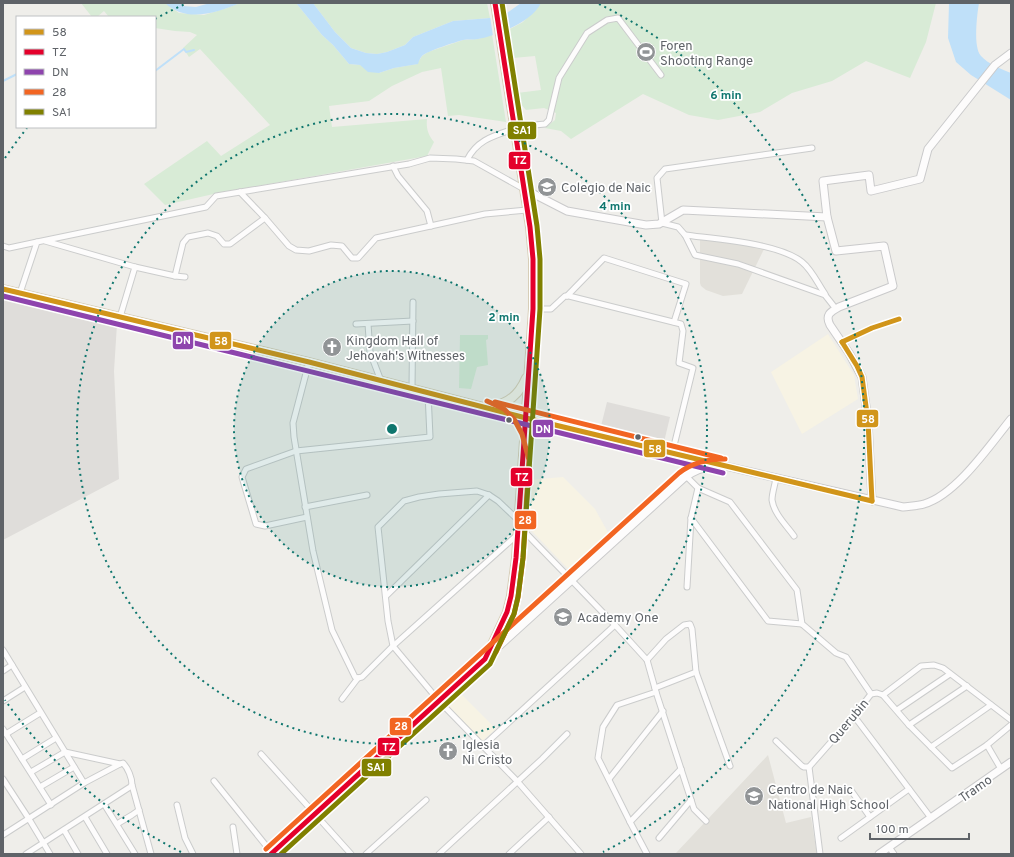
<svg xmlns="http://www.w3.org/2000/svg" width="1014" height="857" font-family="Overpass,sans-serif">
  <rect width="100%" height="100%" fill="#efeeea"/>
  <!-- commercial -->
  <g fill="#f7f3e4">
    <polygon points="828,334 854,375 858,399 802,434 771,372"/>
    <polygon points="563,477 595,509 610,536 571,572 526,525 528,480"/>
    <polygon points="460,693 496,729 482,741 446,706"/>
  </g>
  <!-- industrial -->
  <g fill="#dfddda">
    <polygon points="3,295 117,324 114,371 119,479 3,540"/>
    <polygon points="607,402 670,417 664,442 601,426"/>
  </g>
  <!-- education -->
  <g fill="#e2e0da">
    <polygon points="700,237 765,247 742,294 723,296 706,290 701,286 700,283"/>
    <polygon points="768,755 786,823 811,817 817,854 676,853"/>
  </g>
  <!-- green -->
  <g fill="#d8ebd6">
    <path d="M81,3H165L179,13L204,15L227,8L240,3H296L322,35L333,45L349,64L360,65L379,73L394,68L417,64L422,56L428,52L463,40L478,39L492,34L506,122L459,115L448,116L441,68L422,72L392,86L369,101L329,106L332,127L427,119C426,128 428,135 434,142L427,156L218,193L165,205L144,184L207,141L221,156L270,125L200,49L189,57L183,48L197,35L190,32L175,31L155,28V17H109L104,11L97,17H92Z"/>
    <polygon points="313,3 487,3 490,18 453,21 413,37 405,45 387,52 377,54 366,53 351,48 335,32"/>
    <polygon points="541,3 936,3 926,42 910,78 866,61 832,81 792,93 760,112 718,120 689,115 643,94 571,139 561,131 545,128 555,120 556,113 544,108 526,110 517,100 517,93 541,90 535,56 513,58 510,29 523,22"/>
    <polygon points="460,335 488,335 488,339 486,340 488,365 477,367 471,389 459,388"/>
  </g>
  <!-- water -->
  <g fill="#bfe0f9">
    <path d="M165,3H180L183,6L196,7L210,3H240C216,13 186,23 165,3Z"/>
    <path d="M296,3H313L335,32L351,48L366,53L377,54L387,52L405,45L413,37L453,21L490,18L504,15L521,3H541C532,22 498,35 478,39C473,40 468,39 463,40C456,42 427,51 422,56C420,58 419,61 418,64L394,68L379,73L368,72L360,65L349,64L333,45L322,35Z"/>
    <path d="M949,3H979C977,15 973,47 981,56C988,64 1001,69 1011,73V100L971,75L956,62L948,38Z"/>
  </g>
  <!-- pier -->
  <polygon fill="#efeeea" points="506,11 509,31 493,36 490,16"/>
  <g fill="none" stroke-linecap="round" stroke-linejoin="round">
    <!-- stream -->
    <g stroke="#bfe0f9" stroke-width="2">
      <polyline points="155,71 184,49 186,52 194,50"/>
      <polyline points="3,81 17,74"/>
    </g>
    <defs>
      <g id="street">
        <polyline points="514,127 545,124 549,120 559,78 587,33 607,20 618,18 661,75"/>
        <polyline points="812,148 665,169 657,178 662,223 678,227 685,235 695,255 738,264 825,295 836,309"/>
        <path d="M467,160C477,140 493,136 514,129"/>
        <polyline points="393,166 398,176 427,211 431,226"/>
        <polyline points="240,192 265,218 289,246 296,250 309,251 331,245 342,246 352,258 358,258 376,238 485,214 527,210"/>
        <path d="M685,235C715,239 779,243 802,262C812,270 818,284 825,294"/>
        <polyline points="45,241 135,267"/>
        <polyline points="3,246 9,248 37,242"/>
        <polyline points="175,276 185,277"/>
        <polyline points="20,293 37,242 206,207 216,196 409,164 430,158 456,159 474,161 524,189"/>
        <polyline points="567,296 604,258 686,284 674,322"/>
        <polyline points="533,309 551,309 565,296 569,296 681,324 683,331 679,363 693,368 672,454"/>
        <polyline points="120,317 135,267 175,276 183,243 188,237 208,233 217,236 224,244 230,244 265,218"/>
        <polyline points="356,324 413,321"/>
        <polyline points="368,324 370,352 381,381"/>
        <polyline points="309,362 293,423 294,437 313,551 332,630 355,677 358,678 362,677 393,646 517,535"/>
        <polyline points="412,388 413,302"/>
        <polyline points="686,476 698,488 691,518 687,587"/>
        <path d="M776,478C775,485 772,493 772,500C774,514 787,526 794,536"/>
        <polyline points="698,488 730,502 797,590 802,624 836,653 846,657 871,694 854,716 809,767 820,854"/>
        <polyline points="305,507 367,495"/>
        <polyline points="307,517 265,526 256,524 242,477 246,469 296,451 430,437 428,393"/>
        <polyline points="691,518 768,621 802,624"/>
        <polyline points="518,520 498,501 489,495 477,491 439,494 419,497 404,501 378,527 388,621 393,646 439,701 517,781 581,854"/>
        <polyline points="518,525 615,625 647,660 656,692 694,809 706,821"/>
        <polyline points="386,596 489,495"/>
        <polyline points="3,650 84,783"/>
        <polyline points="647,660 666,639 684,625 690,624 692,629 696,672"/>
        <polyline points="3,671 12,665"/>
        <polyline points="655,688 696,672 730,766"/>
        <polyline points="656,692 617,705 603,727 598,758 630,822 681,769"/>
        <polyline points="871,694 877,693 883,695"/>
        <polyline points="342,699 358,678"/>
        <polyline points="3,701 25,687"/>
        <polyline points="897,710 950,674"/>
        <polyline points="854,716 931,818"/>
        <polyline points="1011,720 943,668 934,665 921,666 883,695 909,725 952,768 987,745 1011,725"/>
        <polyline points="909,725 967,686"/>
        <polyline points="3,729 51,805"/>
        <polyline points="6,734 40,713"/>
        <polyline points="776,741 802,766 804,767 809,767"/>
        <polyline points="987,745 1001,769"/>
        <polyline points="483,746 615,625"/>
        <polyline points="931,747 991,705"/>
        <polyline points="261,754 351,854"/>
        <polyline points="22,759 56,738"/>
        <polyline points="31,772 65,752 120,764"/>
        <polyline points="3,779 29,819 50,854"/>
        <polyline points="609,779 663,711"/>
        <polyline points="214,781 272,853"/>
        <polyline points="132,785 151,854"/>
        <polyline points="40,787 74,767"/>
        <polyline points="850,789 870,817"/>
        <polyline points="104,804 135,854"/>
        <polyline points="177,805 185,838 193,854"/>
        <polyline points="85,817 107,854"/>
        <polyline points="630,822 647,854"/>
        <polyline points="117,824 132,815 139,810"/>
        <polyline points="233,827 237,854"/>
        <polyline points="64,830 78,854"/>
        <path d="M3,835L84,783L120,764L123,763C128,768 132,778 132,785L130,787L26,854"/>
        <polyline points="659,838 691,800"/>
        <polyline points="841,838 909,789"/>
        <polyline points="889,847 894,854"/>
        <polyline points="366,854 426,800"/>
        <polyline points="439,854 542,759 567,734"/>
        <polyline points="509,854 549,817"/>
      </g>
      <g id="secondary">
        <polyline points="524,189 567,211 646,225 659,224 683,210 827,217"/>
        <path d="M526,418L725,466L903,507C910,506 918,506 924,504C956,495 990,445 1011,419"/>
        <path d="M872,501L868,421L862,377L849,353L830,325C825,315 830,312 839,307L893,286L884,246L836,251L827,217L823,181L869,175L871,191L920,179L928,149L995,65L1011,53"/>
        <path d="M486,658L684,478C693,471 703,467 715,466"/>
        <polyline points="879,854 1011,762"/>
      </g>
      <g id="primary">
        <polyline points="3,289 309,362 526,418"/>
        <path d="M489,406C507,405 519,395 526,378"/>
        <polyline points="271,854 485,659 507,612 511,596 516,558 533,309 533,259 530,227 495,3"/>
      </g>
    </defs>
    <!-- street casing -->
    <use href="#street" stroke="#cbcccc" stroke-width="7"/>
    <!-- secondary casing -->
    <use href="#secondary" stroke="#cacacb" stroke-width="9"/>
    <!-- primary casing -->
    <use href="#primary" stroke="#d7ceb8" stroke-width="10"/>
    <!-- street -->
    <use href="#street" stroke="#fdfcfc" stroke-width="5"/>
    <!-- secondary -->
    <use href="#secondary" stroke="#fdfcfc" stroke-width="7"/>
    <!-- primary -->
    <use href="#primary" stroke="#f4f2e9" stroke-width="8"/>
    <defs>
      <g id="bus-1">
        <polyline points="3,289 309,362 526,418 872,501"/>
        <polyline points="842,342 857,366 862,377 868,421 872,501"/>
        <polyline points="842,342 872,328 899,319"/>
      </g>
      <polyline id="bus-2" points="271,854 485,659 507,612 511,596 516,558 533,309 533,259 530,227 495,3"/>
      <polyline id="bus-3" points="3,296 723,473"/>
      <g id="bus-4">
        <polyline points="487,401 504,409 514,419 522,434 529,460 523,558 518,597 514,614 496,652"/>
        <polyline points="495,402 721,458"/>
        <path d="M266,849L679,473C693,462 708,459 725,459"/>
      </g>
      <polyline id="bus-5" points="281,854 490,664 514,614 518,597 523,558 540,309 540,259 537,226 502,3"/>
    </defs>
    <!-- bus-1 casing -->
    <use href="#bus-1" stroke="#fff" stroke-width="8"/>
    <!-- bus-2 casing -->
    <use href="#bus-2" stroke="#fff" stroke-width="8"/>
    <!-- bus-3 casing -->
    <use href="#bus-3" stroke="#fff" stroke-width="8"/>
    <!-- bus-4 casing -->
    <use href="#bus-4" stroke="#fff" stroke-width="8"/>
    <!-- bus-5 casing -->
    <use href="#bus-5" stroke="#fff" stroke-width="8"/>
    <!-- bus-1 -->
    <use href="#bus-1" stroke="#d1951a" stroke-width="5"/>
    <!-- bus-2 -->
    <use href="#bus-2" stroke="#e4002b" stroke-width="5"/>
    <!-- bus-3 -->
    <use href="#bus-3" stroke="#8e44ad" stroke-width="5"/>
    <!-- bus-4 -->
    <use href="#bus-4" stroke="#f26522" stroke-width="5"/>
    <!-- bus-5 -->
    <use href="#bus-5" stroke="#808000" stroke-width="5"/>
  </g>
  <!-- distance rings -->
  <circle cx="392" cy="429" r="158" fill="#0f766e" fill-opacity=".12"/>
  <g fill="none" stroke="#0f766e" stroke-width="2" stroke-dasharray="2 4">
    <circle cx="392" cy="429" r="158"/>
    <circle cx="392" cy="429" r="315"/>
    <path d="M181 852A473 473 0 0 1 5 700M5 158A473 473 0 0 1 27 128M155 19A473 473 0 0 1 185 4M599 4A473 473 0 0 1 603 852"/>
  </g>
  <!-- icons -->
  <defs>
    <symbol id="stadium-disc" viewBox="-11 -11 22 22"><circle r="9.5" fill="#919496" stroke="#fff"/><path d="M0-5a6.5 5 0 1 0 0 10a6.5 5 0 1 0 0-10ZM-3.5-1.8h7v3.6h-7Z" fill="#fff"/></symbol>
    <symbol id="school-disc" viewBox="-11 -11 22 22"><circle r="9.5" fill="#919496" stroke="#fff"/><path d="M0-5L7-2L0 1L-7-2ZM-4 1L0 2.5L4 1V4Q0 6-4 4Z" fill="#fff"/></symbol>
    <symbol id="church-disc" viewBox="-11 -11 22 22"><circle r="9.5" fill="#919496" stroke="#fff"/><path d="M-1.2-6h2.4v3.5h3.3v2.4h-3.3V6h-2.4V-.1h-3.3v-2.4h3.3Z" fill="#fff"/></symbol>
  </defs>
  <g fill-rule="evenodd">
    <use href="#stadium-disc" x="635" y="41" width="22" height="22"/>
    <use href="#school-disc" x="536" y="176" width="22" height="22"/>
    <use href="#church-disc" x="321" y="336" width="22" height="22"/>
    <use href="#school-disc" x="552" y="606" width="22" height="22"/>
    <use href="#church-disc" x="437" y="740" width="22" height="22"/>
    <use href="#school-disc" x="743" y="785" width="22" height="22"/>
  </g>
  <!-- markers -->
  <g fill="#5f6368" stroke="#fff" stroke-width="1.5">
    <circle cx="509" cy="420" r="3.5"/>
    <circle cx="638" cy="437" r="3.5"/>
  </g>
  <g text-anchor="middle" stroke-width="3.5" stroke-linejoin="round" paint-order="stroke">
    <!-- poi labels -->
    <g font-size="13" fill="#5f6368" stroke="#fff" text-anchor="start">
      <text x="660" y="50">Foren<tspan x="660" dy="15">Shooting Range</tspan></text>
      <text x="561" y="192">Colegio de Naic</text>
      <text x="346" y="345">Kingdom Hall of<tspan x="346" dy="15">Jehovah's Witnesses</tspan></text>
      <text x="577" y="622">Academy One</text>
      <text x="462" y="749">Iglesia<tspan x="462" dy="15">Ni Cristo</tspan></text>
      <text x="768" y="794">Centro de Naic<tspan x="768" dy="15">National High School</tspan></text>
    </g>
    <!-- street labels -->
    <g font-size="13" fill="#5f6368" stroke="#fff">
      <text transform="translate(848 721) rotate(-50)" y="5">Querubin</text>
      <text transform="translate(975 788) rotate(-35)" y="5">Tramo</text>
    </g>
  </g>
  <circle cx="392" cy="429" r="6" fill="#0f766e" stroke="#fff" stroke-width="2"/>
  <g font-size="12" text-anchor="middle" font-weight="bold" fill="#0f766e" stroke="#fff" stroke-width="3.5" stroke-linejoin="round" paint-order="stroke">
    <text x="726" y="99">6 min</text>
    <text x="615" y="210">4 min</text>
    <text x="504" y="321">2 min</text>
  </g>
  <g stroke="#fff" stroke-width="1.5">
    <rect x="507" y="121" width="30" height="19" rx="4" fill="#808000"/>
    <rect x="508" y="151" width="23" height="19" rx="4" fill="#e4002b"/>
    <rect x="172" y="331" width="22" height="19" rx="4" fill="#8e44ad"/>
    <rect x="209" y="331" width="23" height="19" rx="4" fill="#d1951a"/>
    <rect x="856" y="409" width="23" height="19" rx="4" fill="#d1951a"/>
    <rect x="532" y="419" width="22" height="19" rx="4" fill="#8e44ad"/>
    <rect x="643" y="439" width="23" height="19" rx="4" fill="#d1951a"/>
    <rect x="510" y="467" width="23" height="20" rx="4" fill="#e4002b"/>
    <rect x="514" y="510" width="23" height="20" rx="4" fill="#f26522"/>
    <rect x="389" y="717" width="23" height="19" rx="4" fill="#f26522"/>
    <rect x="377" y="737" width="23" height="19" rx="4" fill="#e4002b"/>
    <rect x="361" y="758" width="31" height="19" rx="4" fill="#808000"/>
  </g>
  <g font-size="11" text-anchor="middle" font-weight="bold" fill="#fff">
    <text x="522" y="134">SA1</text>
    <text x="520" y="164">TZ</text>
    <text x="183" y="344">DN</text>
    <text x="221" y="345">58</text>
    <text x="868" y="423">58</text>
    <text x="543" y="433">DN</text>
    <text x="655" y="453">58</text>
    <text x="522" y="481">TZ</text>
    <text x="525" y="524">28</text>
    <text x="401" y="730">28</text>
    <text x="389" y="751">TZ</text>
    <text x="376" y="771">SA1</text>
  </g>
  <!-- border -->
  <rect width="1014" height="857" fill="none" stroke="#5f6368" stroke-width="8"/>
  <!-- legend -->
  <rect x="16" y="16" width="140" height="112" fill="#ffffff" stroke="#bfc1c3"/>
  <rect x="24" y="29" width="20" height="6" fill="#d1951a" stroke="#bfc1c3"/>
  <text x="52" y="36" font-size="12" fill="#5f6368">58</text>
  <rect x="24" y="49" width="20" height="6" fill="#e4002b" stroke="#bfc1c3"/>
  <text x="52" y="56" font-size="12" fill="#5f6368">TZ</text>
  <rect x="24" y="69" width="20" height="6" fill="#8e44ad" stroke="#bfc1c3"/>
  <text x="52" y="76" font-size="12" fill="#5f6368">DN</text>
  <rect x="24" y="89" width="20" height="6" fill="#f26522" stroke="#bfc1c3"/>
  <text x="52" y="96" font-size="12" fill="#5f6368">28</text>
  <rect x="24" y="109" width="20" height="6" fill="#808000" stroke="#bfc1c3"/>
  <text x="52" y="116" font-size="12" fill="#5f6368">SA1</text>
  <!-- scale -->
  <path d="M870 833v6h99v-6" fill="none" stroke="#5f6368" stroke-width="2"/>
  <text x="876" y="833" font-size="12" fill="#5f6368" stroke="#ffffff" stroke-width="3" paint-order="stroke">100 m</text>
</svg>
